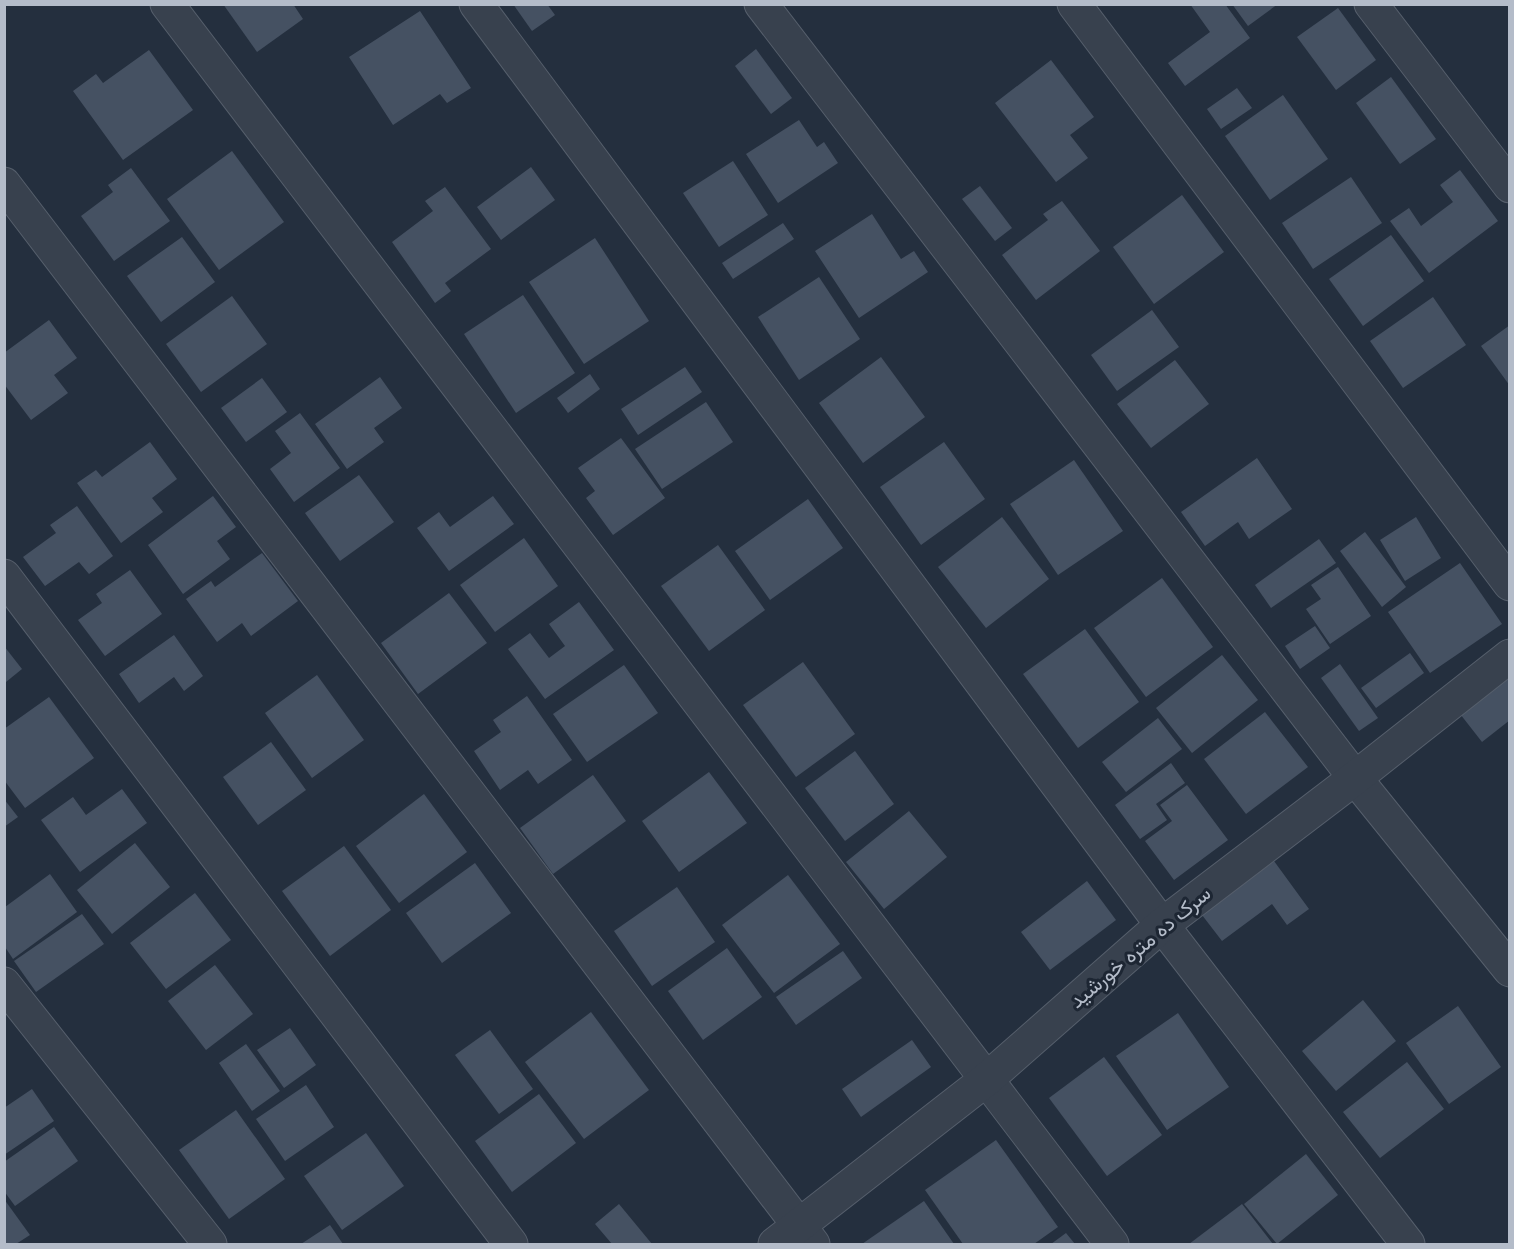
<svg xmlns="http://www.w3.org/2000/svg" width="1514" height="1249" font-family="Montserrat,Vazirmatn,sans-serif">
  <rect width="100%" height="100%" fill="#242f3e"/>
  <!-- building -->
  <g fill="#455162">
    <polygon points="223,4 293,4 303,19 257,52"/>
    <polygon points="513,4 547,4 555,15 532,31"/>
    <polygon points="1190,4 1225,4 1250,38 1185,86 1168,63 1210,32"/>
    <polygon points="1232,4 1278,4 1248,26"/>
    <polygon points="1338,8 1376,60 1336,90 1297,37"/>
    <polygon points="420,11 471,88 447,103 440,94 393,125 349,57"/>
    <polygon points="756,49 792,98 771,114 735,66"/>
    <polygon points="149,50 193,110 123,160 73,91 96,74 103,83"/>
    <polygon points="1051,60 1094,117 1070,135 1088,158 1056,182 995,103"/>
    <polygon points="1391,77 1436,139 1400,164 1356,103"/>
    <polygon points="1237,88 1252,108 1221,129 1207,109"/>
    <polygon points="1283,95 1328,159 1270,200 1225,136"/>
    <polygon points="799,120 817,147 824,142 838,163 778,203 746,154"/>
    <polygon points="232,151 284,222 219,270 167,199"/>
    <polygon points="733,161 768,215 719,247 683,193"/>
    <polygon points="531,167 555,200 501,240 477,207"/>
    <polygon points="131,168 170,221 114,261 81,216 113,192 108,185"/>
    <polygon points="1460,170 1498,221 1429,273 1390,221 1409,208 1421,226 1453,202 1440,185"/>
    <polygon points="1351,177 1382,223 1313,269 1282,223"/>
    <polygon points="980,186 1012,228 995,241 962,199"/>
    <polygon points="445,187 491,249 445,283 451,291 435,303 392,242 433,211 425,201"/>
    <polygon points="1182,195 1224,252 1154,304 1113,247"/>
    <polygon points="1062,201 1100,251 1036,300 1002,255 1048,220 1043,214"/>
    <polygon points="872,214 901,259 914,251 928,272 859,318 815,251"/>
    <polygon points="783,223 794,239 733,279 722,263"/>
    <polygon points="1391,235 1424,281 1363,326 1329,279"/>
    <polygon points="182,237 215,282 161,322 127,276"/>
    <polygon points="595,238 649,321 584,364 529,282"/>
    <polygon points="819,277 860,339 799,380 758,317"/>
    <polygon points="523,295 575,373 516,413 464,334"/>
    <polygon points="232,296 267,344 201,392 166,344"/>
    <polygon points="1433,297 1466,345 1403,388 1370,341"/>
    <polygon points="1152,310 1179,347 1117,391 1091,355"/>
    <polygon points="49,320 77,358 54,375 68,393 31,420 4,384 4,353"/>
    <polygon points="1510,325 1510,386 1481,346"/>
    <polygon points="881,357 925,417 863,463 819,403"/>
    <polygon points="1175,360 1209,404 1151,448 1117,404"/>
    <polygon points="685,367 702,392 638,435 621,409"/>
    <polygon points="590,374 600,389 568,413 557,398"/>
    <polygon points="380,377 402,408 374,428 384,442 347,469 315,424"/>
    <polygon points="262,378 287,412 246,442 221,408"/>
    <polygon points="706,402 733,442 662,489 635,449"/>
    <polygon points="300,413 340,468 294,502 270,469 291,453 275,431"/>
    <polygon points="621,438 665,498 613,535 586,498 595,491 578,468"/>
    <polygon points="150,442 177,479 152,498 163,512 121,543 77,483 96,470 102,477"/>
    <polygon points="944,442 985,499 921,545 880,487"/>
    <polygon points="1257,458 1292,509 1249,539 1238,522 1205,546 1181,512"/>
    <polygon points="1074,460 1123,531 1058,575 1010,504"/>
    <polygon points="359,475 394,522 340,561 305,513"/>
    <polygon points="213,496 236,527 217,541 230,559 183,594 148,545"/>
    <polygon points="493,496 514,524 449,571 417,528 439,512 450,527"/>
    <polygon points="808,499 843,548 770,600 735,551"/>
    <polygon points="77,506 113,556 89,574 79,562 45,586 23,557 56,533 50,525"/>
    <polygon points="1002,517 1049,579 986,628 938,567"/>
    <polygon points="1416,517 1441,558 1405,581 1380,540"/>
    <polygon points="1365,532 1406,587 1382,607 1340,551"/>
    <polygon points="524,538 558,586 495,632 460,585"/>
    <polygon points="1319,539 1336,563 1271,608 1255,585"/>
    <polygon points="718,545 765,610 709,651 661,586"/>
    <polygon points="262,553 298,601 251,636 242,623 217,642 186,599 211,581 215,587"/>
    <polygon points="1460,563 1502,624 1430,673 1388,612"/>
    <polygon points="1338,567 1371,616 1330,644 1306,609 1321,599 1311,585"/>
    <polygon points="130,570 162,614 105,656 78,620 102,603 96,594"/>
    <polygon points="1162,578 1213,647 1146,697 1094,628"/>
    <polygon points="449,593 487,643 418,694 381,643"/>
    <polygon points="579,602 614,650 545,699 508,649 530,633 549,658 565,646 549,624"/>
    <polygon points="1315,626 1330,648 1300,669 1285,646"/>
    <polygon points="1085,629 1139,702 1078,748 1023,674"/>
    <polygon points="174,635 203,676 184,691 174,677 139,703 119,674"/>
    <polygon points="4,646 22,669 6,682 4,680"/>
    <polygon points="1410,653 1424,673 1376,708 1361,688"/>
    <polygon points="1222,655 1258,700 1192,753 1156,708"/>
    <polygon points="803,662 855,734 796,777 743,705"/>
    <polygon points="1340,664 1378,718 1359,731 1321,678"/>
    <polygon points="624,665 658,713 587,762 553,714"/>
    <polygon points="1510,669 1510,720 1482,742 1457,710"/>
    <polygon points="317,675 364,740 312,778 265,713"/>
    <polygon points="527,696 572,760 538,784 528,770 500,790 474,751 501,732 493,720"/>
    <polygon points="49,697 94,758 25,808 4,780 4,729"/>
    <polygon points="1265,712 1308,767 1246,814 1204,759"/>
    <polygon points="1158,718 1182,749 1126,792 1102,762"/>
    <polygon points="271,742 306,790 258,825 223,777"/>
    <polygon points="855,751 894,804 845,841 805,788"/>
    <polygon points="1171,763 1185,783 1156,804 1167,820 1140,839 1115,805"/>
    <polygon points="709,772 747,823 679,872 642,821"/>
    <polygon points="593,775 626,821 553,874 520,828"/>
    <polygon points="1187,785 1228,840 1174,880 1145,841 1172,821 1160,805"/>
    <polygon points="122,789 147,823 80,872 41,820 73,797 86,815"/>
    <polygon points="424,794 467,852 399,903 356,846"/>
    <polygon points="4,799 18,817 4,827"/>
    <polygon points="909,811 947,857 884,909 846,862"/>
    <polygon points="135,843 170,887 112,934 77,890"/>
    <polygon points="344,846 391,910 330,956 282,891"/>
    <polygon points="1274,861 1309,909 1287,925 1272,904 1222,941 1202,915"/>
    <polygon points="475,863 511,913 442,963 406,913"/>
    <polygon points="50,874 77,912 13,959 5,947 5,907"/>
    <polygon points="788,875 840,944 774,993 722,925"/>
    <polygon points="1087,881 1116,920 1050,970 1021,932"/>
    <polygon points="677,887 715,942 652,986 614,931"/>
    <polygon points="195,893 231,940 166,989 130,943"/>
    <polygon points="82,914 104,944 36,992 14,961"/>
    <polygon points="727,948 762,997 703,1040 668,991"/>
    <polygon points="843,951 862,978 796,1025 776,997"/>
    <polygon points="215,965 253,1014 206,1050 168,1001"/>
    <polygon points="1363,1000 1396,1041 1336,1091 1302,1051"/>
    <polygon points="1458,1006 1501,1067 1449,1104 1406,1043"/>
    <polygon points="591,1012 649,1090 584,1139 525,1062"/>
    <polygon points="1178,1013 1229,1087 1167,1130 1116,1056"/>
    <polygon points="290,1028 316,1065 284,1088 257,1050"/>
    <polygon points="490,1030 533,1089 499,1114 455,1055"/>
    <polygon points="912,1040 931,1067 861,1117 842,1089"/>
    <polygon points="246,1044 280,1091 252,1111 219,1063"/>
    <polygon points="1104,1057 1162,1135 1107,1176 1049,1098"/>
    <polygon points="1407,1062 1444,1109 1380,1158 1343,1112"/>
    <polygon points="306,1085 334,1127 285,1161 256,1119"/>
    <polygon points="32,1089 54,1121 4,1155 4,1108"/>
    <polygon points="539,1094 576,1143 512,1192 475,1141"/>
    <polygon points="236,1110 285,1179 229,1219 179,1150"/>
    <polygon points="54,1127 78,1161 15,1206 4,1191 4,1162"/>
    <polygon points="366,1133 404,1186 342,1230 304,1176"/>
    <polygon points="996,1140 1058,1227 1034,1244 963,1244 925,1190"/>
    <polygon points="1306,1154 1338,1195 1277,1244 1244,1204"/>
    <polygon points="4,1199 30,1235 16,1244 4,1244"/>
    <polygon points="924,1201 954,1244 862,1244"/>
    <polygon points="619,1204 652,1244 612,1244 595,1224"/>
    <polygon points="1242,1204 1273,1244 1189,1244"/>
    <polygon points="330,1225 343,1244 301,1244"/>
    <polygon points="1066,1233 1075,1244 1051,1244"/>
  </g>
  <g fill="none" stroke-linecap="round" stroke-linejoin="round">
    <defs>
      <g id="minor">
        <polyline points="167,4 1112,1244"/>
        <polyline points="476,4 1162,925 1408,1244"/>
        <polyline points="761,4 1355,778 1510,970"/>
        <polyline points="1074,4 1510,584"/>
        <polyline points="1371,4 1510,186"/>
        <polyline points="4,184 813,1244"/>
        <polyline points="4,576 511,1244"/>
        <polyline points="4,984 210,1244"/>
        <polyline points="775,1244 987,1079 1162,925 1355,778 1510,656"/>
      </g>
    </defs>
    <!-- minor casing -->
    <use href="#minor" stroke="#565f6c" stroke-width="35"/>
    <!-- minor -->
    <use href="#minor" stroke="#38414e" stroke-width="33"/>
  </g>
  <g text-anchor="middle" stroke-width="6" stroke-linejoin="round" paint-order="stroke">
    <!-- street labels -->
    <g font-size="21" fill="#b4bcc9" stroke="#1d2633">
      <text transform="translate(1140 947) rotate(-40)" y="7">سرک ده متره خورشید</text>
    </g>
  </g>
  <!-- border -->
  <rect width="1514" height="1249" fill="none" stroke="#b4bcc9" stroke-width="12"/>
</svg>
